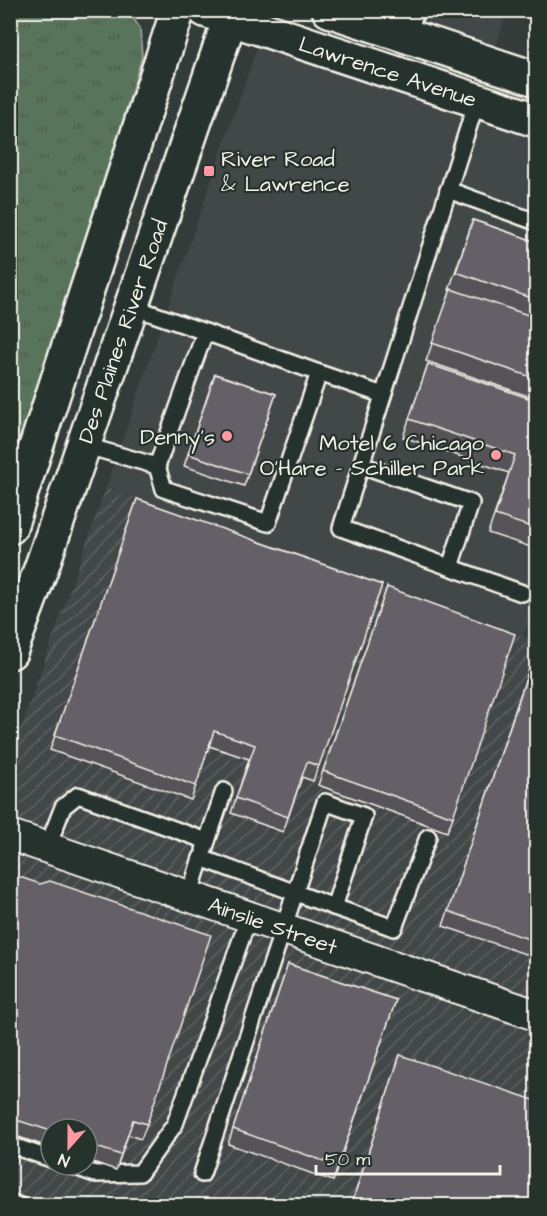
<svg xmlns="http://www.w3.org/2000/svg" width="547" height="1216" font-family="'Architects Daughter',sans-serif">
  <defs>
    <pattern id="industrial-furrows" width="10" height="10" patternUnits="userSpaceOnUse" patternTransform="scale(1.5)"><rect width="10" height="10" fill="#424647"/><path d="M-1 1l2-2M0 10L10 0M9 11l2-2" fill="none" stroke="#5e6162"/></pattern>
    <pattern id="park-tufts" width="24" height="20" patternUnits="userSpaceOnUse" patternTransform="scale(1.5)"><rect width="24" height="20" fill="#59745b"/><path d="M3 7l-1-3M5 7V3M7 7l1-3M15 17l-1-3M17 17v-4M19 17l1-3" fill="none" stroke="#505c4f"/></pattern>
  </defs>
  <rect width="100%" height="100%" fill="#333c39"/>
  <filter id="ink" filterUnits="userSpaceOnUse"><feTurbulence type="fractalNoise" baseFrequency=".0167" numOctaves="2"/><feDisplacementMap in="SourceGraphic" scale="12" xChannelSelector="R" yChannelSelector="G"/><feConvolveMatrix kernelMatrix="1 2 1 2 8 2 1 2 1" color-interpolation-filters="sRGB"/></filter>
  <g filter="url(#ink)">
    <!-- built -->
    <g fill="#424647">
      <polygon points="386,11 508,11 495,49"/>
      <polygon points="258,44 536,138 536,596 524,635 106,487"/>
    </g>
    <!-- industrial -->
    <path fill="url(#industrial-furrows)" fill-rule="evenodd" d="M106,487L536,640V1205L11,1206V755ZM51,1129H87V1165H51Z"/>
    <!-- park -->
    <polygon fill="url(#park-tufts)" stroke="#a6b2a2" stroke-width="1.5" points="11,11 128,11 140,28 142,57 11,492"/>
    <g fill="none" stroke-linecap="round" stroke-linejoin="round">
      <defs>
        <g id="lane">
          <polyline points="408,36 416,10"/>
          <polyline points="477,100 341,528 522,593"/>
          <polyline points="448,190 536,222"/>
          <polyline points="319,373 383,395"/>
          <polyline points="83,445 157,466 205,332 130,306"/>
          <polyline points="361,465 471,503 450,567"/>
          <polyline points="157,466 164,489 268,523 319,373 205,332"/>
          <polyline points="47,848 63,807 78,795 207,841"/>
          <polyline points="204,850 224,791"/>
          <polyline points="189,896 201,858 334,907"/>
          <polyline points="10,1145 51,1159"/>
          <polyline points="70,1165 95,1174 140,1173 175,1124 249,917"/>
          <polyline points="202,1174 325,802 364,816 334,907 394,928 428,837"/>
          <polyline points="10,1202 20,1206"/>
        </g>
        <polyline id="street" points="10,835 536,1015"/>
        <g id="secondary">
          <polyline points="205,10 536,120"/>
          <polyline points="329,10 536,79"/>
          <polyline points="10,527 178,10"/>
          <polyline points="10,652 42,566 233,10"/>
        </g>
      </defs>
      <!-- lane casing -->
      <use href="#lane" stroke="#f4f1e8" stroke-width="20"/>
      <!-- street casing -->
      <use href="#street" stroke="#f4f1e8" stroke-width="34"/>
      <!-- secondary casing -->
      <use href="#secondary" stroke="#f4f1e8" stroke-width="38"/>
      <!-- lane -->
      <use href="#lane" stroke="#26332d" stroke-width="15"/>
      <!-- street -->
      <use href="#street" stroke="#26332d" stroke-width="30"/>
      <!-- secondary -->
      <use href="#secondary" stroke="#26332d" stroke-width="33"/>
    </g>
    <!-- wall -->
    <g fill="#575259" stroke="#f4f1e8" stroke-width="1.5">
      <polygon points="473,220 537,242 537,399 426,361 451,290 449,290"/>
      <polygon points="428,364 537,401 537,549 488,533 509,473 403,437"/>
      <polygon points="215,374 276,394 244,486 184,466"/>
      <polygon points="137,499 382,585 313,781 302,777 283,832 231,813 249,759 209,746 191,800 50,750"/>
      <polygon points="387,587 453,817 447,832 318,785"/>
      <polygon points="537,652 537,958 443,926 530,666"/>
      <polygon points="10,895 147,1124 141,1139 128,1135 116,1170 87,1160 87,1129 51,1129 51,1148 10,1134"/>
      <polygon points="288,964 396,1000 333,1181 228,1144"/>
      <polygon points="400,1055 537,1206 351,1206"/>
    </g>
    <!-- building -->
    <g fill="#655f68" stroke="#f4f1e8" stroke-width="1.5">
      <polygon points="473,220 537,242 537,300 456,272"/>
      <polygon points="451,289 537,318 537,379 432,343"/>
      <polygon points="428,364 537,401 537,529 495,515 515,455 409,419"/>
      <polygon points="215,374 276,394 248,474 188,454"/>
      <polygon points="137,499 382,585 319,766 307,762 288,817 236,798 255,745 214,731 196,786 55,735"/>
      <polygon points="387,587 515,634 453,817 323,771"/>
      <polygon points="535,652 537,652 537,942 448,911"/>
      <polygon points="17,876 40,884 50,881 211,935 147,1124 133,1120 121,1155 87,1144 87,1129 51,1129 51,1131 10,1118 10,896"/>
      <polygon points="288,964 396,1000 338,1166 233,1129"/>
      <polygon points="400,1055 537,1101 537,1206 351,1206"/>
    </g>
  </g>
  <!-- markers -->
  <g fill="#ff9aa2" stroke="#26332d" stroke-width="2">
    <rect x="203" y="165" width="12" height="12" rx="3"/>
    <circle cx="227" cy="436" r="6"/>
    <circle cx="496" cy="455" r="6"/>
  </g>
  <g text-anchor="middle" stroke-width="4.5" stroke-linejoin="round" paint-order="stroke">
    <!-- street labels -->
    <g font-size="22" fill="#f4f1e8" stroke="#26332d">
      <text transform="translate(388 71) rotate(18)" y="8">Lawrence Avenue</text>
      <text transform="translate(122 331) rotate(-71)" y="8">Des Plaines River Road</text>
      <text transform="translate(273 925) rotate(19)" y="8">Ainslie Street</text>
    </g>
    <!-- poi labels -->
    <g font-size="22" fill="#f4f1e8" stroke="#26332d" text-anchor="end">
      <text x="221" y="166" text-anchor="start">River Road<tspan x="221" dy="25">&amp; Lawrence</tspan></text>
      <text x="215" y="444">Denny's</text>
      <text x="484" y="450">Motel 6 Chicago<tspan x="484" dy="25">O'Hare - Schiller Park</tspan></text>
    </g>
  </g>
  <!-- margin -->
  <rect width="547" height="1216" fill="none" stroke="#26332d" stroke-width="36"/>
  <rect x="18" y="18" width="511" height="1180" fill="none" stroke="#f4f1e8" stroke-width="2" filter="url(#ink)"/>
  <!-- north arrow -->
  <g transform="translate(69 1147) rotate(201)"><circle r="28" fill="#26332d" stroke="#787f78" stroke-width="1.5"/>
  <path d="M0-4.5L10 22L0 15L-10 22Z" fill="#ff9aa2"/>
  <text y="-9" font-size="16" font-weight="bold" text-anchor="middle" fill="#f4f1e8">N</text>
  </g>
  <!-- scale -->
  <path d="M316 1165v9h184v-9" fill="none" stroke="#f4f1e8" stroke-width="3"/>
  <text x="325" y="1165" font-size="18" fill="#f4f1e8" stroke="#26332d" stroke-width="4.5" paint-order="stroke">50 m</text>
</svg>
